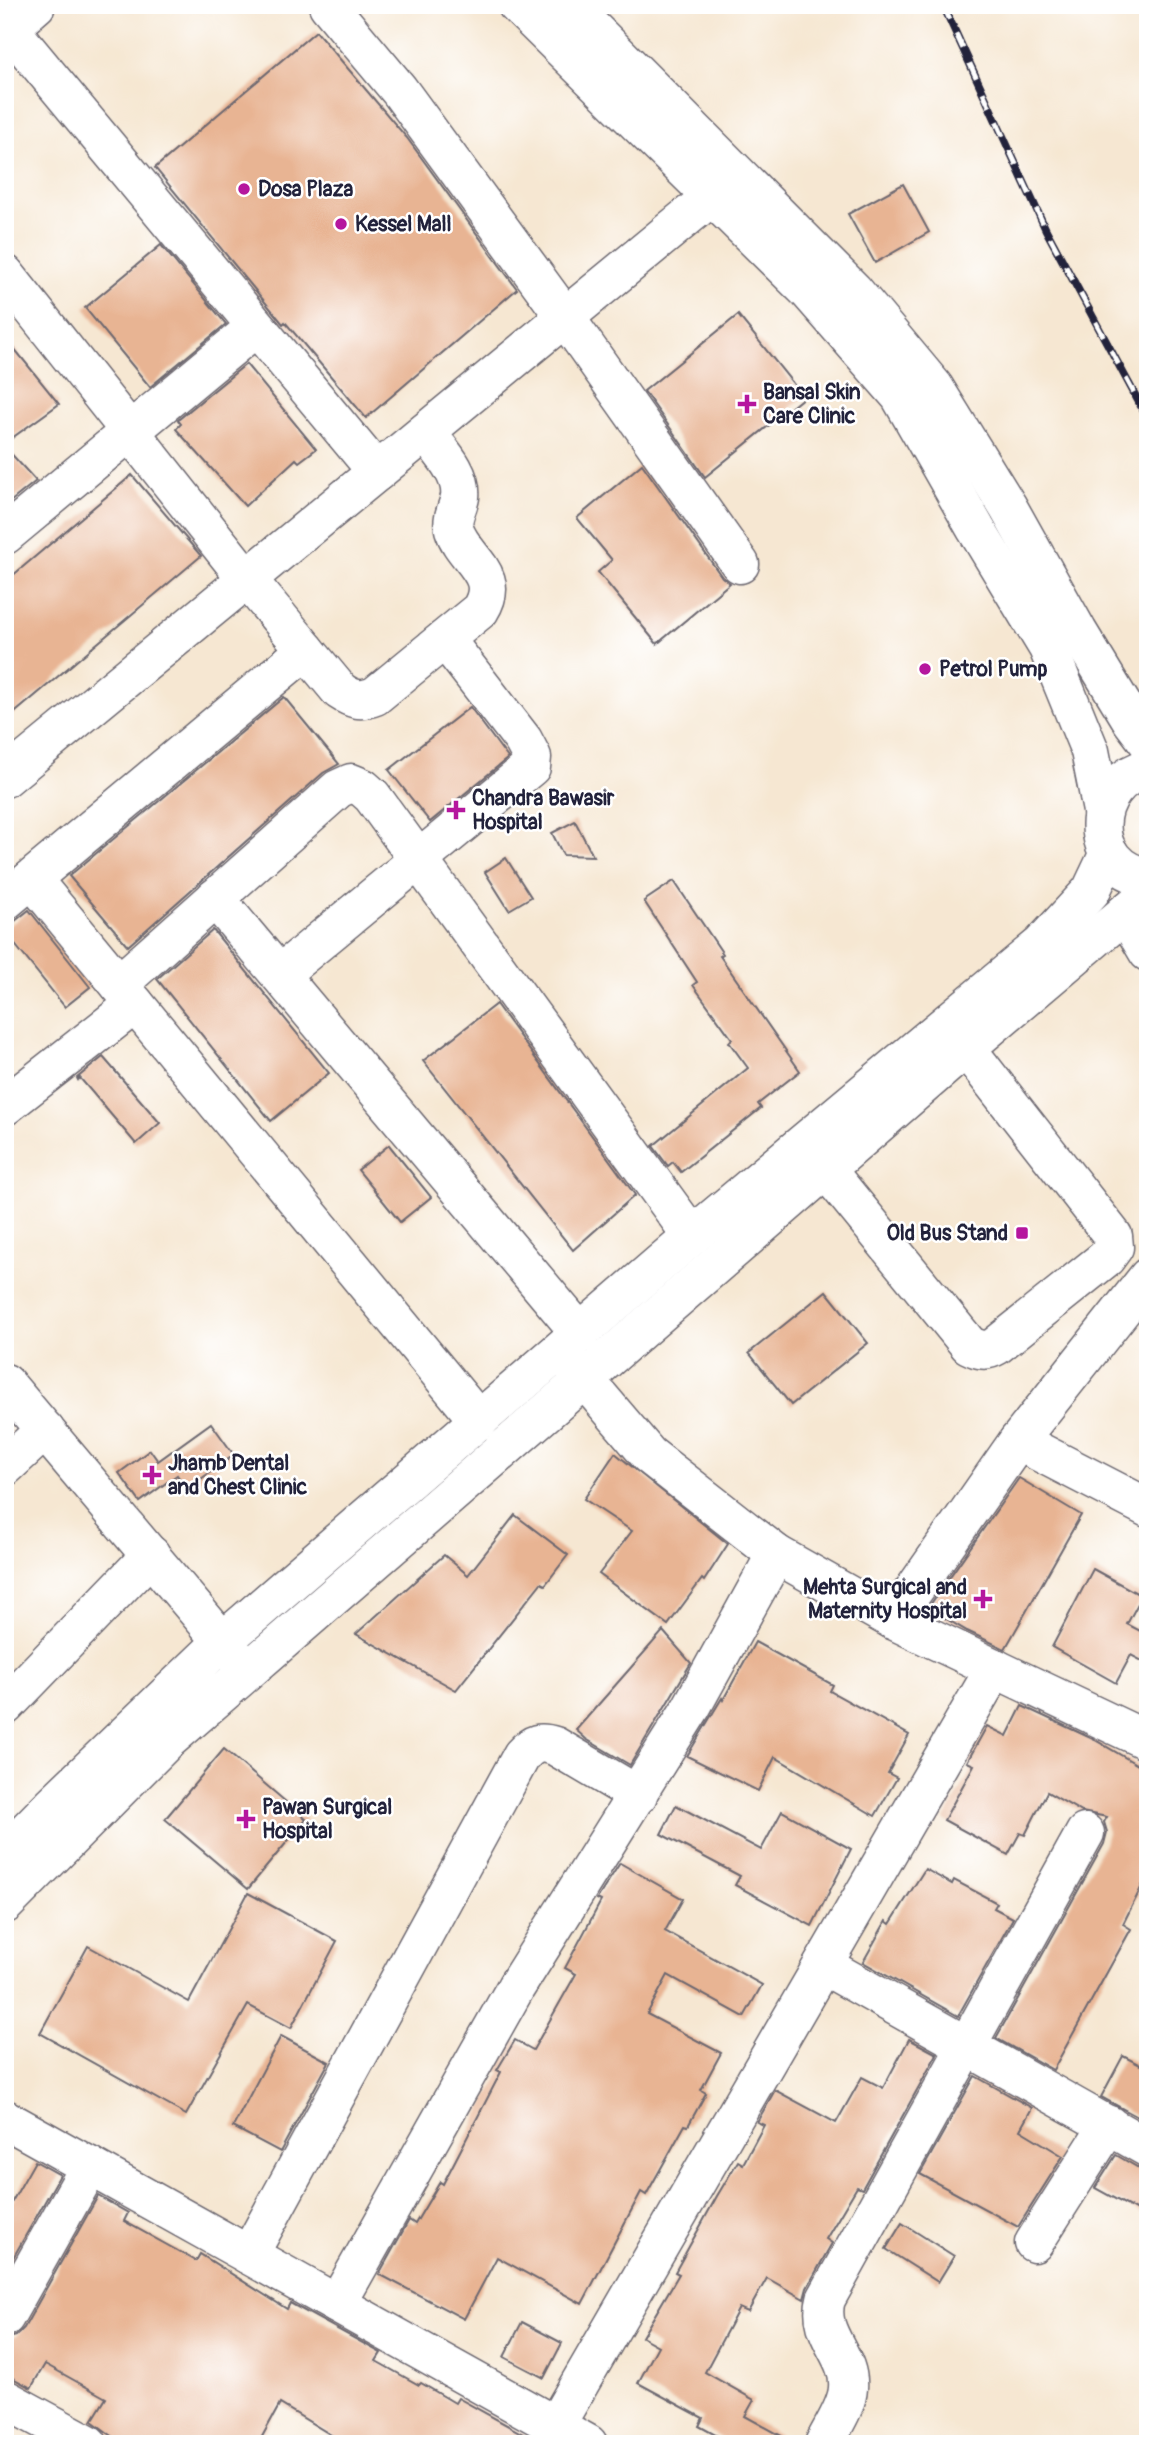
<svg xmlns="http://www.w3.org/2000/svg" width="1153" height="2449" font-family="Pangolin,sans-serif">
  <rect width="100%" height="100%" fill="#fff"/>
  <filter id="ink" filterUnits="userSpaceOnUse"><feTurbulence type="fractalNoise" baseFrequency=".0143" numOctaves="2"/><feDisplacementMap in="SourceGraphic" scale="14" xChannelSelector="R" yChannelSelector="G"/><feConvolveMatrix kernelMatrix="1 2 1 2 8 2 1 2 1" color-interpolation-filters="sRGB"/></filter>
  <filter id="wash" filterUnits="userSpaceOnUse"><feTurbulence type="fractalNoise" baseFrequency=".00686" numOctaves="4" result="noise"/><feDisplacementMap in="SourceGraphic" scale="28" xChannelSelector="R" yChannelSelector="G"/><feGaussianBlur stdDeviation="1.57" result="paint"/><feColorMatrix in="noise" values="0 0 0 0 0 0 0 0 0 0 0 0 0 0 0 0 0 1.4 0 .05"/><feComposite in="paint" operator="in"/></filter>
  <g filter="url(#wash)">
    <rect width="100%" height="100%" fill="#f6e7d2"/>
    <g id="blocks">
      <!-- building -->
      <g fill="#e8b493">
        <polygon points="316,31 407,138 517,289 366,418 285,322 283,324 155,168"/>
        <polygon points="903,184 929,232 875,263 848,214"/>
        <polygon points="161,245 226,324 150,387 85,308"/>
        <polygon points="738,315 804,397 705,477 644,391"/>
        <polygon points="5,337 59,404 5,443"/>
        <polygon points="246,364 316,449 299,462 296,459 245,506 176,429 181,424 178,420"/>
        <polygon points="5,447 36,481 5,506"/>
        <polygon points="642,464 722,577 730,583 657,644 598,572 612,560 577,518"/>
        <polygon points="132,475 201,556 5,721 5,582"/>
        <polygon points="284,697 339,764 323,773 128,946 69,876"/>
        <polygon points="470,707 508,758 430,822 389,770"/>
        <polygon points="575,821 593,856 563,855 552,833"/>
        <polygon points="506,858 531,897 509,910 485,872"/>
        <polygon points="674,881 723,954 720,956 800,1071 758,1104 761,1108 681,1172 673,1162 668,1166 653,1146 748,1068 729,1042 732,1039 693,985 697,982 644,901"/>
        <polygon points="29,910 90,987 65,1007 5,932 5,929"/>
        <polygon points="213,930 329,1073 271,1121 157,979"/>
        <polygon points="496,1004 635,1195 573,1250 423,1061"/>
        <polygon points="103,1057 160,1123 136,1144 80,1078 78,1080 77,1078"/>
        <polygon points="389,1145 431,1197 400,1222 358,1170"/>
        <polygon points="826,1291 868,1343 791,1405 749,1353"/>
        <polygon points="211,1423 234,1455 187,1489 177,1475 140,1502 119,1473 150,1450 158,1461"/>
        <polygon points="615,1453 728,1544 704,1581 702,1579 668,1625 599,1574 632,1531 584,1499"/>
        <polygon points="1019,1478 1081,1515 1005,1649 967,1631 928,1608"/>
        <polygon points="515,1515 568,1555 545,1585 541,1583 456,1690 356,1634 444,1555 468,1575"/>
        <polygon points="1093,1569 1142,1596 1127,1624 1148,1635 1148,1664 1131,1655 1116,1683 1052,1647"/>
        <polygon points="663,1631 691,1663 630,1765 586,1739 576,1730"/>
        <polygon points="755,1642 833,1685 830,1691 909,1735 888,1773 897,1778 875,1816 775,1757 758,1791 687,1756 722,1698 723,1700"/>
        <polygon points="1022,1706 1095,1740 1148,1771 1148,1874 1123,1924 1131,1929 1053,2070 996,2038 1104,1844 1107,1832 1104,1822 1107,1817 1082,1812 1047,1792 1025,1835 1020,1833 1008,1855 944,1820 974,1765 967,1762 987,1726 1007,1736"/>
        <polygon points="224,1749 306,1819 248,1889 165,1819"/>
        <polygon points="676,1805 761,1850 782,1811 851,1849 812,1926 735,1885 740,1876 661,1834"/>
        <polygon points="620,1863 683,1899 665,1931 762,1985 744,2017 668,1975 647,2014 721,2053 701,2090 706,2093 688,2126 685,2125 646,2195 641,2192 582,2304 497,2257 464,2319 379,2274 409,2220 415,2224 440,2182 443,2184 501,2072 497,2070 515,2040 533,2050 576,1974 565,1968 601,1901 597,1899"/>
        <polygon points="925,1869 952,1884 954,1880 997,1903 994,1908 1013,1918 958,2016 863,1962 886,1921 890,1924"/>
        <polygon points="248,1893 337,1941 291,2028 248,2005 186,2115 40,2033 88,1946 189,2002"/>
        <polygon points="281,2036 329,2062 280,2152 233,2127"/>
        <polygon points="909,2039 937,2054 862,2189 857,2187 826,2239 832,2243 807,2288 804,2299 767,2278 748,2312 739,2308 705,2372 754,2400 745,2416 796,2444 732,2444 699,2426 703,2418 638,2383 658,2346 642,2337 679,2274 675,2272 717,2196 738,2161 743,2164 764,2125 757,2122 775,2090 836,2123 862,2077 883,2088"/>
        <polygon points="1123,2056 1148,2069 1148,2116 1145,2121 1101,2097"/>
        <polygon points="975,2076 1032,2108 1020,2130 1063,2156 1018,2227 920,2174"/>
        <polygon points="1116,2155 1137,2167 1148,2170 1148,2217 1095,2188"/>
        <polygon points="35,2161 60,2175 5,2272 5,2214"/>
        <polygon points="98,2196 128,2213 124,2221 196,2261 200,2254 287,2309 290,2303 381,2353 376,2361 419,2385 421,2383 455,2403 458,2398 541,2444 346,2444 280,2404 258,2444 123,2444 92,2421 106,2398 45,2364 31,2388 5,2374 5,2339 16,2336 24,2328"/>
        <polygon points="902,2223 954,2256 938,2282 886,2249"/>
        <polygon points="522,2322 562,2343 544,2378 504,2357"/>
      </g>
    </g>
  </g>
  <g filter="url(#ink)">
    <use href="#blocks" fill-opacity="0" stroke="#6c6770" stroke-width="2"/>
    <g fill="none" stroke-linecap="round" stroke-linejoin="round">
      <defs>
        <g id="minor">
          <polyline points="328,5 399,90 565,317 740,564"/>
          <polyline points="9,28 377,472"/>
          <polyline points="5,32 36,5"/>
          <path d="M5,274L247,579L340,691C352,699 360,702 375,696L480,610C503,574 463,559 454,529C451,518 458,508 460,497C463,473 439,450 426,432"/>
          <polyline points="5,535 256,327"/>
          <polyline points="5,778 711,197"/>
          <polyline points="32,879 479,1421"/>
          <polyline points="215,898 581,1334"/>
          <polyline points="5,901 306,650"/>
          <polyline points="1125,913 1148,952"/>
          <polyline points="280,974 531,767 532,757 523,740 445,639"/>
          <polyline points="119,984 338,789 351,783 363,788 372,796 692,1236"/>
          <polyline points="5,1106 135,1004"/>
          <path d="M806,1145L969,1345C979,1350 986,1352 996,1346L1106,1258L1114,1247L1113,1236L966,1048"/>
          <polyline points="564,1355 649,1455 776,1554 893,1620 1148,1741"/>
          <polyline points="5,1383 245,1668"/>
          <polyline points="1018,1441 1148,1508"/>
          <polyline points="5,1467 45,1430"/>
          <polyline points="893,1620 1018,1441 1148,1277"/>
          <polyline points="5,1706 151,1555"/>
          <polyline points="823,1965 1148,2148"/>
          <polyline points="5,2119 588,2444"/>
          <polyline points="1034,2243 1109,2125"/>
          <path d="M249,2255L522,1755C533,1743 540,1741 555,1746L638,1795"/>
          <polyline points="337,2304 516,1987 691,1708 776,1554"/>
          <polyline points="5,2317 90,2166"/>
          <polyline points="5,2399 88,2444"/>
          <polyline points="555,2426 995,1668"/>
          <path d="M824,2444C832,2427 847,2407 848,2388C851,2355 816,2335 826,2299L1085,1833"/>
        </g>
        <g id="major">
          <polyline points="517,5 809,292 900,396 976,529 1048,648 1090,751 1102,811"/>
          <polyline points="569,5 854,291 934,387 1008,507 1078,632 1132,721 1148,742"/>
          <path d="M1148,768C1087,784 1085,868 1148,877"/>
          <polyline points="5,1853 52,1805 223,1641 692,1236 1042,944 1091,891 1109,853"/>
          <polyline points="5,1904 166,1742 966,1048 1148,894"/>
        </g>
      </defs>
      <!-- minor casing -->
      <use href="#minor" stroke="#6c6770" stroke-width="41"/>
      <!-- major casing -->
      <use href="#major" stroke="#6c6770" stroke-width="41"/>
      <!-- minor -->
      <use href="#minor" stroke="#fff" stroke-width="38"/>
      <!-- major -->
      <use href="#major" stroke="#fff" stroke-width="38"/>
      <defs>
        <polyline id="rail" points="943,5 1046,230 1148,419"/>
      </defs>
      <!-- rail casing -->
      <use href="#rail" stroke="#22223b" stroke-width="8"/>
      <!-- rail -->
      <use href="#rail" stroke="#fff" stroke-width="5" stroke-dasharray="16" stroke-linecap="butt"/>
    </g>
  </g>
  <!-- markers -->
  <g fill="#b5179e" stroke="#fff" stroke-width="2.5">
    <circle cx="244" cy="189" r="7"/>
    <circle cx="341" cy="224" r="7"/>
    <path d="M743.5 393.5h7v7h7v7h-7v7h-7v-7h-7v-7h7z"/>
    <circle cx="925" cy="669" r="7"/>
    <path d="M452.5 799.5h7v7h7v7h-7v7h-7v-7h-7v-7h7z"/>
    <rect x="1015" y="1226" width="14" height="14" rx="3.5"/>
    <path d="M148.5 1464.5h7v7h7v7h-7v7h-7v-7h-7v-7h7z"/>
    <path d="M979.5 1588.5h7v7h7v7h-7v7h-7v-7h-7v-7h7z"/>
    <path d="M242.5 1808.5h7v7h7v7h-7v7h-7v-7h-7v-7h7z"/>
  </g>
  <g text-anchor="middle" stroke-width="5" stroke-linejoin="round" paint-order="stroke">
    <!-- poi labels -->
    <g font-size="21" font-weight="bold" fill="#22223b" stroke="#fff" text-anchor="start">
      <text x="258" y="196">Dosa Plaza</text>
      <text x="355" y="231">Kessel Mall</text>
      <text x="763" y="399">Bansal Skin<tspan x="763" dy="24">Care Clinic</tspan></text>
      <text x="939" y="676">Petrol Pump</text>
      <text x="472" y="805">Chandra Bawasir<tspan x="472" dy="24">Hospital</tspan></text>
      <text x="1008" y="1240" text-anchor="end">Old Bus Stand</text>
      <text x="168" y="1470">Jhamb Dental<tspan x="168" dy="24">and Chest Clinic</tspan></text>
      <text x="967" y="1594" text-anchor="end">Mehta Surgical and<tspan x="967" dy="24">Maternity Hospital</tspan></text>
      <text x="262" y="1814">Pawan Surgical<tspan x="262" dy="24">Hospital</tspan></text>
    </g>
  </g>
  <!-- margin -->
  <rect width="1153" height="2449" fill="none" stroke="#fff" stroke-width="28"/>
</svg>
